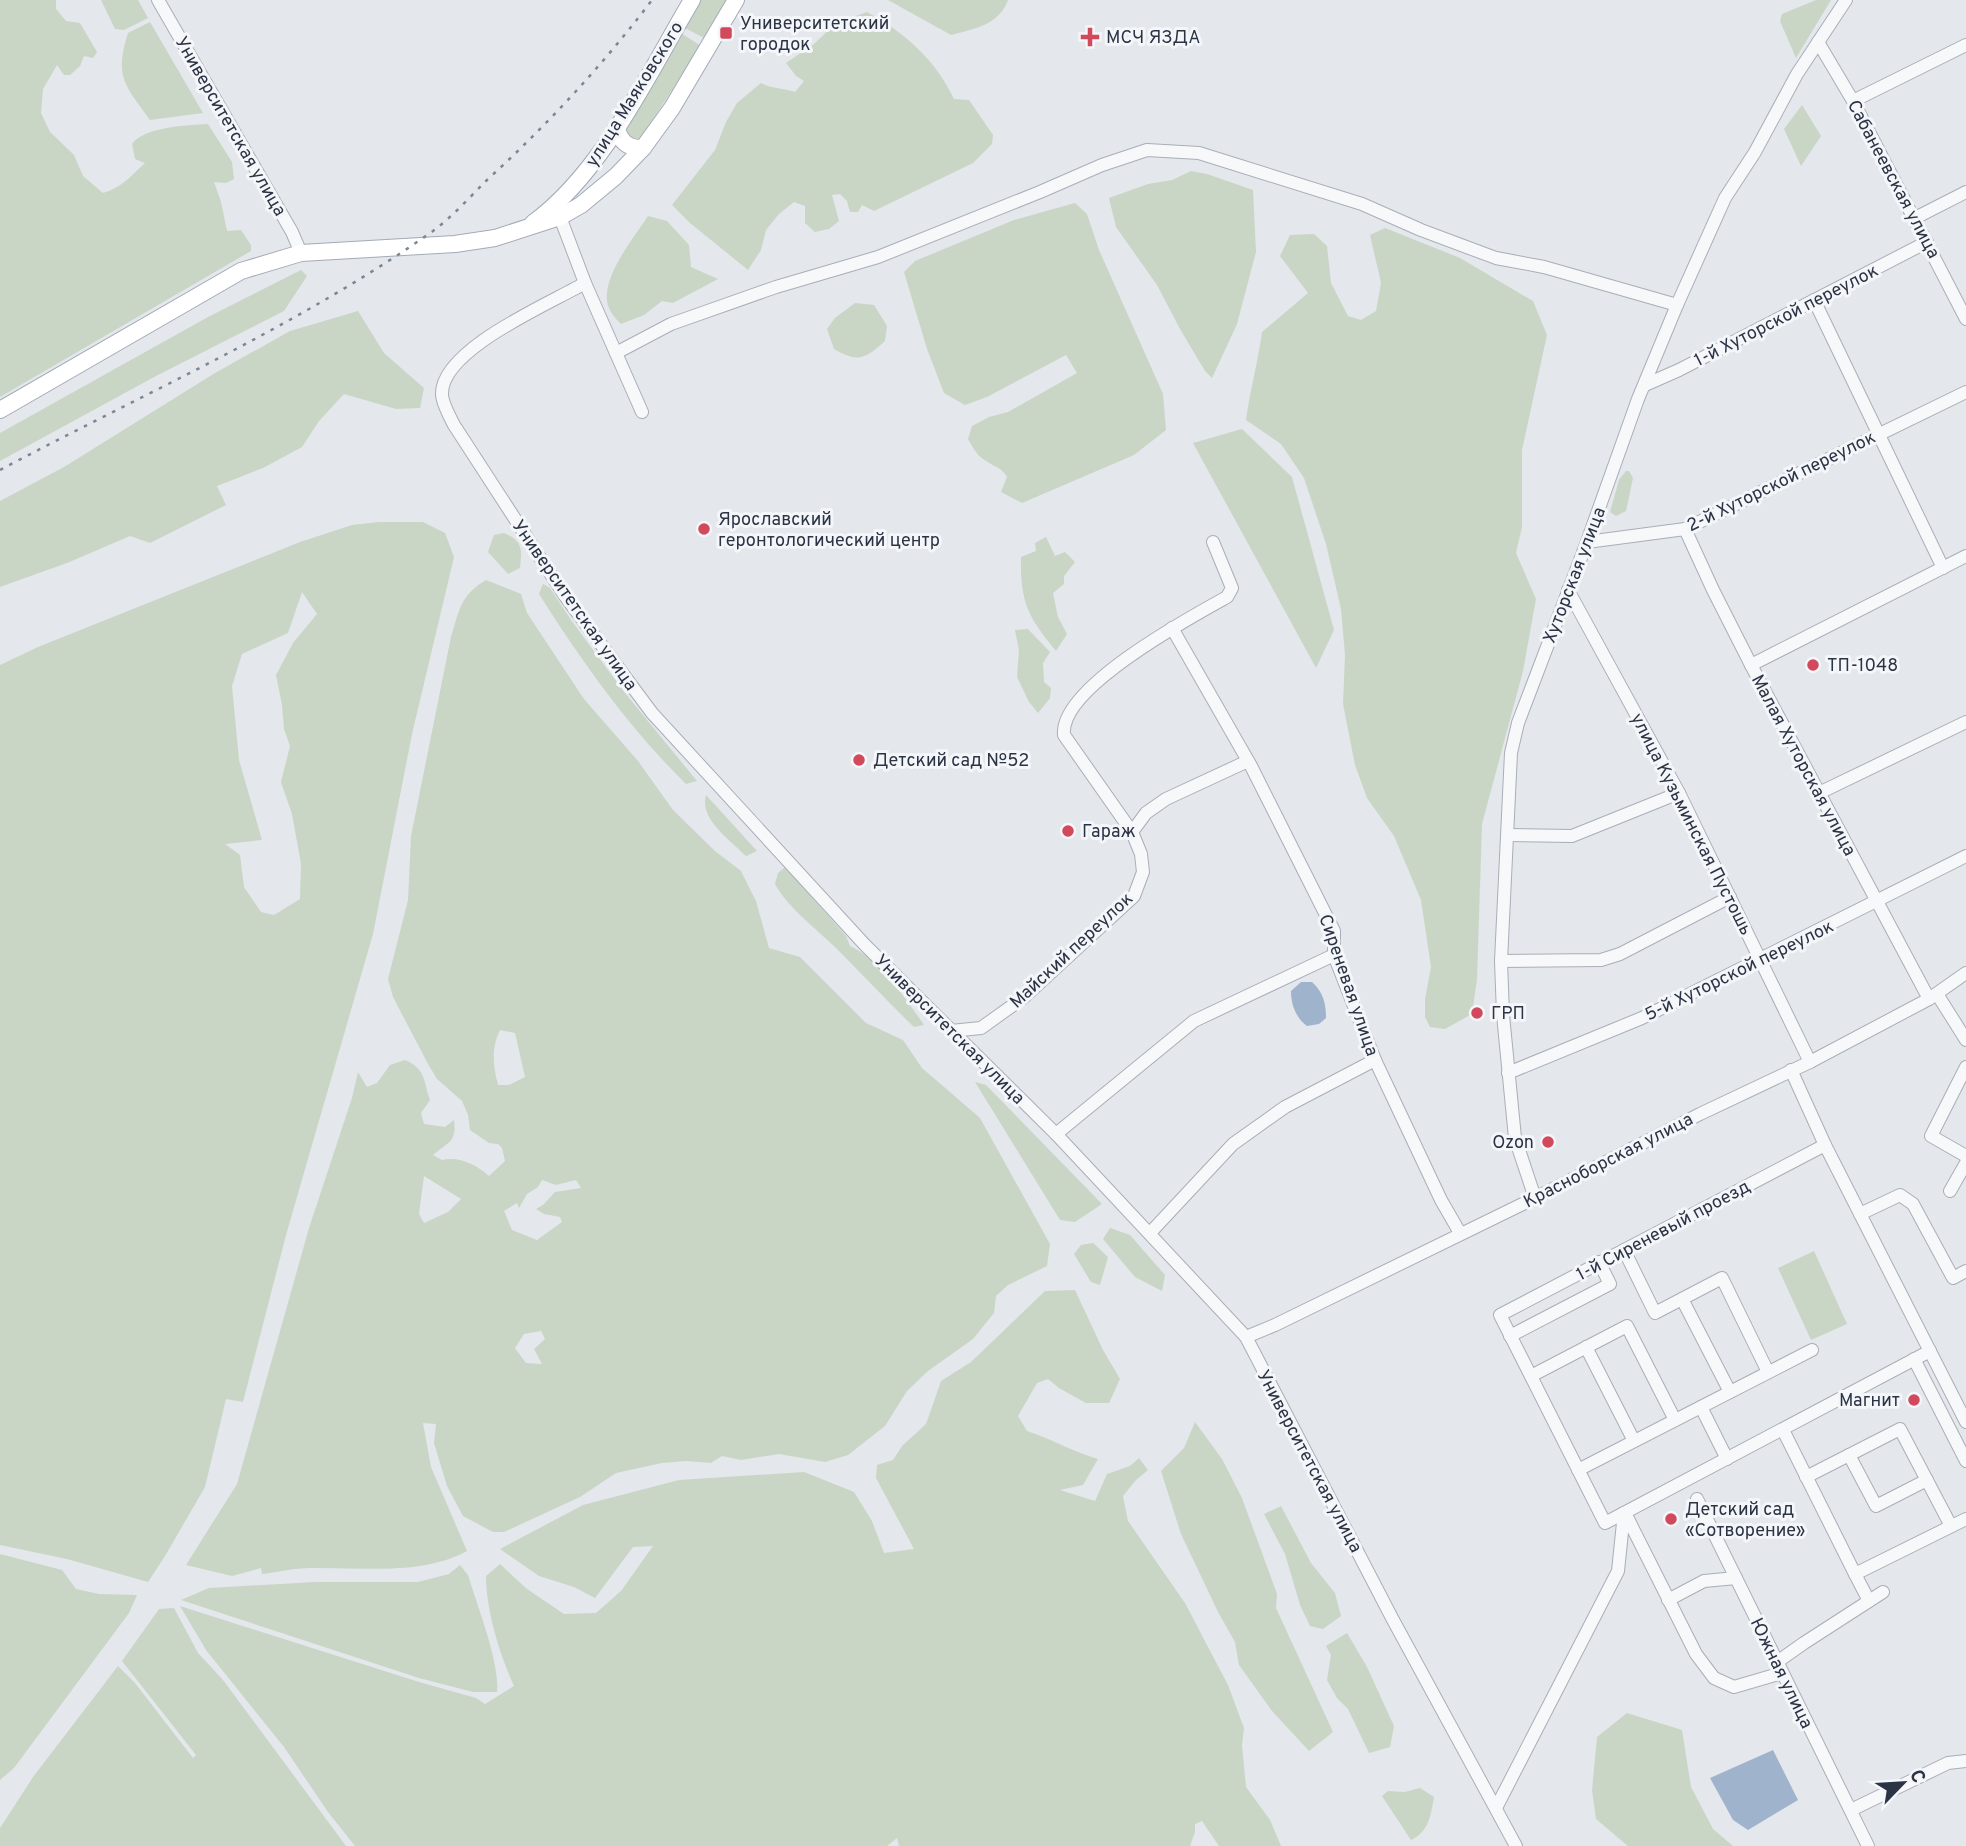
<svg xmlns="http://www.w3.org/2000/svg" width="1966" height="1846" font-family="Overpass,sans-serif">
  <rect width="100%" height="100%" fill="#e4e7ec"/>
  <!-- green -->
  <g fill="#c9d6c5" fill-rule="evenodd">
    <path d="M0,0H56V9L66,21L80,23L97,52L93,58L84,56L80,66L70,75H64L57,65L43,89L41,113L50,132L74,155L83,176L103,193C121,188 131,176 145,163L135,159L132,144C144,127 187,125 208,124L232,162L234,179L226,183L214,182L221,202L227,231L241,230L251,245V251L0,397Z"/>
    <polygon points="101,0 138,0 148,18 124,30 115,29"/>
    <polygon points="701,0 727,0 704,38 685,28"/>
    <path d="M888,0H1008C999,25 974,29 951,35Z"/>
    <polygon points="1816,0 1831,0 1796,58 1780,21 1782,14"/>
    <path d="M867,12C905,33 935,59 954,99L969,100L993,135L992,144L973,163L874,211L862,205L858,212H850L847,201L840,194L832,195L839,221L829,229L815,232L805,223V206L794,202L779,214L766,230L761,250L748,270L690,223L672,205L715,150L726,122L737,103L761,83C772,89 783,88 795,92L804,81L796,76L786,63L814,44L836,23Z"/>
    <path d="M150,22L203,113L150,120C125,85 114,77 128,33Z"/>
    <polygon points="681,33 701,46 640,139 630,138 624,130"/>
    <polygon points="1802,105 1821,136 1801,166 1784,129"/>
    <polygon points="1191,171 1207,174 1253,190 1256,252 1237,324 1212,378 1205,371 1180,329 1157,285 1116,227 1109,198 1148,184 1172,180"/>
    <path d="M1075,203L1087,214L1099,250L1163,394L1166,430L1134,455L1022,503L1001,492L1007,477C1002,467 992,466 983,459C976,454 972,446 968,439L972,426L989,417L1008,412L1077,373L1066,355L987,397L965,405L944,393L927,349L904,272L915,261L1014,220Z"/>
    <path d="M648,216L667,221L689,245L691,267L718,279L673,303L662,301L644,315L621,324C615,318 608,310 607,301C604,273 634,238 648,216Z"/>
    <path d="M1385,228L1460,258L1533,301L1547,335L1522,450V527L1516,553L1536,599L1523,671L1482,824L1477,979L1472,1014L1445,1029L1430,1027L1425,1017V999L1431,967L1421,900L1394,836L1367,798L1355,765L1343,704L1345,655L1341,609L1326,544L1304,478L1281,444L1246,420C1250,390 1258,362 1262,332L1308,293L1280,256L1290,235L1314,234L1327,246L1331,283L1348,316L1361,320L1376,311L1381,283L1370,235Z"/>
    <polygon points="301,270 307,276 284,311 156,376 0,461 0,433 208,317"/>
    <path d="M855,303L874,305L887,326L885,341C865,359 858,363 834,349L827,329L835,318Z"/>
    <polygon points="358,311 384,353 424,388 420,408 396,409 344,394 319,421 302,447 263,468 217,486 226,505 150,543 130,536 67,563 0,587 0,501 64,467 215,373 290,331"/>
    <polygon points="1242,429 1292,477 1334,630 1316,668 1193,443"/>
    <polygon points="1626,471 1629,471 1633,478 1626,511 1616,516 1610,512 1619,480"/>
    <path d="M379,522H423L445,533L454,557L412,734L373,934L286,1235L243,1402L226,1399L205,1487L165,1556L148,1582L67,1559L0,1545V665L38,647L300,542L352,525ZM302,592L317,614L293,643L276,675L282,705L284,729L290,746L281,782L292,814L301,864L300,899L274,915L261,912L244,887L240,855L225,844L262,840L239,760L232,686L242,654L288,633Z"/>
    <path d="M504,533C523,541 522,549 520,568L508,574L488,552L494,535Z"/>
    <path d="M1046,537L1055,556L1065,552L1075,562L1064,576V584L1053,593L1058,617L1067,634L1056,651C1028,617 1020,602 1021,557L1036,551L1035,543Z"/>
    <path d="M486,580L521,594L527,613L584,699L638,761L673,810L715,851L741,871L756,901L769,948L800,957L866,1023L903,1040L922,1068L980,1118L1050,1244L1047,1266L1008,1285L996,1296L994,1313L973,1339L928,1371L907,1391L885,1426L848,1455L825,1462L779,1454L741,1460L722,1456L711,1463L686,1461L662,1463L616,1473L580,1497L504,1532H493L463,1516L447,1486L434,1443L436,1424L423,1423L431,1467L467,1551C421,1576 362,1567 311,1568C295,1568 278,1572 262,1574L261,1568L232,1576L186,1565L237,1484L309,1228L352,1098L358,1072L367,1087L377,1083L390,1065L405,1060C426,1069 423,1080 430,1100L421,1113L424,1124L445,1127L454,1120C457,1143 448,1142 433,1155L442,1160C459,1156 477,1165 489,1176L505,1161L502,1148L498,1144L489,1143L470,1130L468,1115L462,1101L437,1079L428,1064L393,997L388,979L408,900L411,836L451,637C460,608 460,596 486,580ZM500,1030L515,1033L525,1077L509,1085H498C493,1065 491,1049 500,1030ZM424,1176L461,1199L448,1212L424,1223L419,1214ZM542,1180L556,1185L576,1180L581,1188L555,1192L543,1205L536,1209L544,1214L560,1217L562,1222L537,1240L512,1230L504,1211L517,1203L519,1208L527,1194L538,1187ZM541,1331L545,1339L534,1349L542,1364L526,1363L515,1348L524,1334Z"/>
    <path d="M543,584L550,588L571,620L625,693L697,781L686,784C629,728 582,662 539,594Z"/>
    <polygon points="1028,629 1050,652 1043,663 1044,682 1051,688 1050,698 1038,713 1029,702 1017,677 1019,650 1015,630"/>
    <path d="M706,795L757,851L746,856C730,840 699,819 706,795Z"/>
    <path d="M785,867L846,936L850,946C879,959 906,999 924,1025L914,1027C889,1003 866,978 842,954C820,931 790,911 775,884L778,873Z"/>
    <polygon points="975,1082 986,1085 1102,1204 1075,1222 1060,1220"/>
    <polygon points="1110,1228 1130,1235 1165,1275 1162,1291 1135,1277 1103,1239"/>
    <polygon points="1093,1243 1108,1257 1100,1285 1091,1282 1074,1254 1081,1245"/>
    <polygon points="1814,1251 1847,1324 1811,1340 1778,1268"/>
    <path d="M1075,1290L1103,1350L1120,1379L1109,1403H1086L1059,1388L1048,1379L1037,1383L1018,1416L1027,1431C1052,1439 1073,1452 1098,1459L1083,1485L1060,1490L1095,1501L1107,1474L1130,1466L1139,1458L1148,1470L1136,1480L1123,1496L1128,1521L1185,1603L1228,1685L1244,1728L1242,1745L1246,1787L1270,1820L1281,1846H1219L1202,1821L1195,1824V1832L1190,1846H899L897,1838L887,1846H355L328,1812L284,1747L206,1650L180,1606L419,1682L476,1698L485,1704L514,1686C500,1655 486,1611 486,1576L500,1564L527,1589L564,1614L596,1613L621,1591L653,1546L633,1547L595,1598L574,1587L539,1576L500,1549L583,1505L679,1480L804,1472L854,1492L872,1521L884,1553L914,1549L876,1478L877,1465L893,1460L902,1446L926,1424L941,1381L971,1362L1045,1291Z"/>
    <polygon points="1195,1422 1222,1459 1242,1498 1277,1594 1276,1608 1333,1732 1309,1751 1272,1711 1239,1665 1235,1642 1218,1612 1181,1534 1161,1471 1184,1448"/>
    <polygon points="1281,1506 1311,1563 1335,1593 1341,1616 1323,1629 1310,1626 1300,1605 1285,1554 1264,1514"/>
    <polygon points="0,1554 62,1570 76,1589 99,1594 137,1595 129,1613 14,1768 0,1780"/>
    <path d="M460,1565L468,1575C477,1605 500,1663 497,1692H473L419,1678L181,1600L209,1588L315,1582H418L449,1574Z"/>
    <polygon points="174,1608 198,1653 223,1680 346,1846 0,1846 0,1828 33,1777 118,1666 135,1683 193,1758 196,1755 122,1661 159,1609"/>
    <polygon points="1347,1633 1367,1667 1394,1726 1390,1747 1369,1753 1348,1709 1337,1698 1327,1680 1331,1655 1326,1646"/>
    <polygon points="1627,1713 1682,1730 1691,1787 1713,1829 1733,1846 1628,1846 1596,1819 1592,1790 1597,1737"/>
    <path d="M1420,1788L1434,1797C1431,1814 1429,1832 1411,1840L1382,1796L1388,1791L1405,1792Z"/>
  </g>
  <!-- water -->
  <g fill="#9fb4cc">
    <path d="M1301,982H1312C1323,992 1326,1003 1326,1018L1319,1024L1307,1026C1296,1018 1291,1005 1291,991Z"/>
    <polygon points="1773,1750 1798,1800 1748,1830 1733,1820 1710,1778"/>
  </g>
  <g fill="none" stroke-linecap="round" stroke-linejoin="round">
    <defs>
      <g id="minor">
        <polyline points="158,0 292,232 301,253"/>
        <polyline points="1818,42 1853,101 1966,319"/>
        <polyline points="1853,101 1966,45"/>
        <polyline points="560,217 585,283 642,412"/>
        <polyline points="1915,218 1966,192"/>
        <path d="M585,283C551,303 441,349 442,394C442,403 450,417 454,425L565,596L652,713L865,945L1056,1134L1246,1337L1392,1618L1516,1846"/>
        <polyline points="1814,300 1943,568"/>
        <polyline points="616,353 671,324 776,287 878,257 1040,192 1102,165 1147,150 1199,153 1362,204 1421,230 1496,258 1544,267 1677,305"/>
        <polyline points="1645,385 1679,370 1927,242"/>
        <polyline points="1685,529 1713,590 1751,665 1929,999"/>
        <polyline points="1587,542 1685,529 1966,392"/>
        <polyline points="1568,590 1679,793 1810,1062"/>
        <polyline points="1172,628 1251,766 1334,931 1334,955 1375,1060 1441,1200 1460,1233"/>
        <polyline points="1751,665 1966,556"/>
        <polyline points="1819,793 1966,722"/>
        <polyline points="1132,832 1146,813 1166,799 1248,761"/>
        <polyline points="1508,835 1572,836 1679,793"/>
        <polyline points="1501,961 1601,960 1620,954 1730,897"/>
        <polyline points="1937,994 1966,1040"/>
        <path d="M951,1031L981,1028L1023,998L1134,896L1143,872L1141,854L1132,832L1064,735C1059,688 1191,617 1227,597L1232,588L1213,542"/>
        <polyline points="1966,1067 1931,1136 1966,1156"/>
        <polyline points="1791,1070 1825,1145 1966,1422"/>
        <polyline points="1508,1073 1642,1018 1966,856"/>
        <polyline points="1056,1134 1194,1021 1334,955"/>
        <polyline points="1825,1145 1500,1315 1605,1523 1930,1351"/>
        <polyline points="1950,1191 1966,1163"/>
        <polyline points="1535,1198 1515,1138 1503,1015 1501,961 1511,753 1518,723 1587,542 1638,399 1677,305 1725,198 1755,152 1797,74 1846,0"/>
        <polyline points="1860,1214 1900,1195 1913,1204 1953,1278 1966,1271"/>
        <polyline points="1150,1233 1233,1144 1285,1107 1375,1060"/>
        <polyline points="1624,1250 1655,1313 1722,1278 1768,1372"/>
        <polyline points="1682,1299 1730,1392"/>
        <polyline points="1510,1336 1610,1284 1599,1262"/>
        <polyline points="1246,1337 1275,1325 1535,1198 1700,1114 1810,1062 1929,999 1966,973"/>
        <polyline points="1586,1347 1634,1441"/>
        <polyline points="1914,1359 1966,1461"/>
        <polyline points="1531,1376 1627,1326 1675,1420"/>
        <polyline points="1701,1407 1727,1459"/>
        <polyline points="1783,1430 1855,1574 1966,1519"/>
        <polyline points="1849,1455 1876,1506 1927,1480"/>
        <polyline points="1578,1470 1812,1350"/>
        <polyline points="1806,1477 1900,1429 1951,1526"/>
        <polyline points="1697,1499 1868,1846"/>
        <polyline points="1625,1513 1696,1654 1714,1678 1734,1687 1782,1673"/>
        <polyline points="1855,1574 1869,1601"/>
        <polyline points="1668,1600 1704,1581 1736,1578"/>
        <polyline points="1777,1662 1804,1643 1883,1592"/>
        <polyline points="1496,1808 1618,1571 1624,1513"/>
        <polyline points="1851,1810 1948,1763 1966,1761"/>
      </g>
      <g id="major">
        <path d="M617,127C619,141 628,149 643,148"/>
        <path d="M533,223C603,172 648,74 692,0"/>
        <polyline points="0,410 241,271 301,253 455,244 495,238 560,217 581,205 616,176 643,148 672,108 736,0"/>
      </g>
    </defs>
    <!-- minor casing -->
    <use href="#minor" stroke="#a9aeb7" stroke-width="14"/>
    <!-- major casing -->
    <use href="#major" stroke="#a3abb8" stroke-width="18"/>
    <!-- minor -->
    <use href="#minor" stroke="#f7f8fa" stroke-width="12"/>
    <!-- major -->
    <use href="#major" stroke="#fff" stroke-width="16"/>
    <!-- rail -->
    <path stroke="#7d8696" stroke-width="2.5" stroke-dasharray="3.5 7" stroke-linecap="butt" d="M0,470C145,393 298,326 433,231C452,217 470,197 487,180C548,124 602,66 652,0"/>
  </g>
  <!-- markers -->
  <g fill="#d1495b" stroke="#f4f6f9" stroke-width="2.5">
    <rect x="719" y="26" width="14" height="14" rx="3.5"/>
    <path d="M1086.5 26.5h7v7h7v7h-7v7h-7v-7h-7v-7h7z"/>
    <circle cx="704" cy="529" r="7"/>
    <circle cx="1813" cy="665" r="7"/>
    <circle cx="859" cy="760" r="7"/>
    <circle cx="1068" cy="831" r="7"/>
    <circle cx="1477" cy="1013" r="7"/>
    <circle cx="1548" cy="1142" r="7"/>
    <circle cx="1914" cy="1400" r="7"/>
    <circle cx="1671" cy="1519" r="7"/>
  </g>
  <g text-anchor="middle" stroke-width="6" stroke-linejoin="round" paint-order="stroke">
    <!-- poi labels -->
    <g font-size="18" fill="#2b3445" stroke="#f4f6f9" text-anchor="start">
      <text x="740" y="29">Университетский<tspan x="740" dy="21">городок</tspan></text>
      <text x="1106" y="43">МСЧ ЯЗДА</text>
      <text x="718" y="525">Ярославский<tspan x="718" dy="21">геронтологический центр</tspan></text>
      <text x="1827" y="671">ТП-1048</text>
      <text x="873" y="766">Детский сад №52</text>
      <text x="1082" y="837">Гараж</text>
      <text x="1491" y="1019">ГРП</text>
      <text x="1534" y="1148" text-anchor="end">Ozon</text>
      <text x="1900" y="1406" text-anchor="end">Магнит</text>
      <text x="1685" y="1515">Детский сад<tspan x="1685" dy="21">«Сотворение»</tspan></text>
    </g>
    <!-- street labels -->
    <g font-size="18" fill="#2b3445" stroke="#f4f6f9">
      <text transform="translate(634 94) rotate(-58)" y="6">улица Маяковского</text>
      <text transform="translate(231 126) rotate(60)" y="6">Университетская улица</text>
      <text transform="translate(1894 179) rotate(62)" y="6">Сабанеевская улица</text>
      <text transform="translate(1786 315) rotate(-27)" y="6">1-й Хуторской переулок</text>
      <text transform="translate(1781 481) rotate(-26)" y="6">2-й Хуторской переулок</text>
      <text transform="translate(1574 575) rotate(-69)" y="6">Хуторская улица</text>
      <text transform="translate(575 605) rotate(55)" y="6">Университетская улица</text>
      <text transform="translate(1804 765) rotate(62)" y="6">Малая Хуторская улица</text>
      <text transform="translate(1692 824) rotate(63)" y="6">улица Кузьминская Пустошь</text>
      <text transform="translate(1071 950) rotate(-43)" y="6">Майский переулок</text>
      <text transform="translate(1739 970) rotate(-26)" y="6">5-й Хуторской переулок</text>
      <text transform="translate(1349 985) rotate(71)" y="6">Сиреневая улица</text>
      <text transform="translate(950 1029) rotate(45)" y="6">Университетская улица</text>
      <text transform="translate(1608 1160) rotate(-27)" y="6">Красноборская улица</text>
      <text transform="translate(1663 1230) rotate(-28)" y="6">1-й Сиреневый проезд</text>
      <text transform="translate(1310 1461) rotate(62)" y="6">Университетская улица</text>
      <text transform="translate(1782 1673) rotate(64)" y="6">Южная улица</text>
    </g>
  </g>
  <!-- north arrow -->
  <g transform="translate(1903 1783) rotate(65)" stroke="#f4f6f9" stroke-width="5" paint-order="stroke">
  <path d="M0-5L12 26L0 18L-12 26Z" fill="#2b3445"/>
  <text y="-10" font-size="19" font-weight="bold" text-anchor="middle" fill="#2b3445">С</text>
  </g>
</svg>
